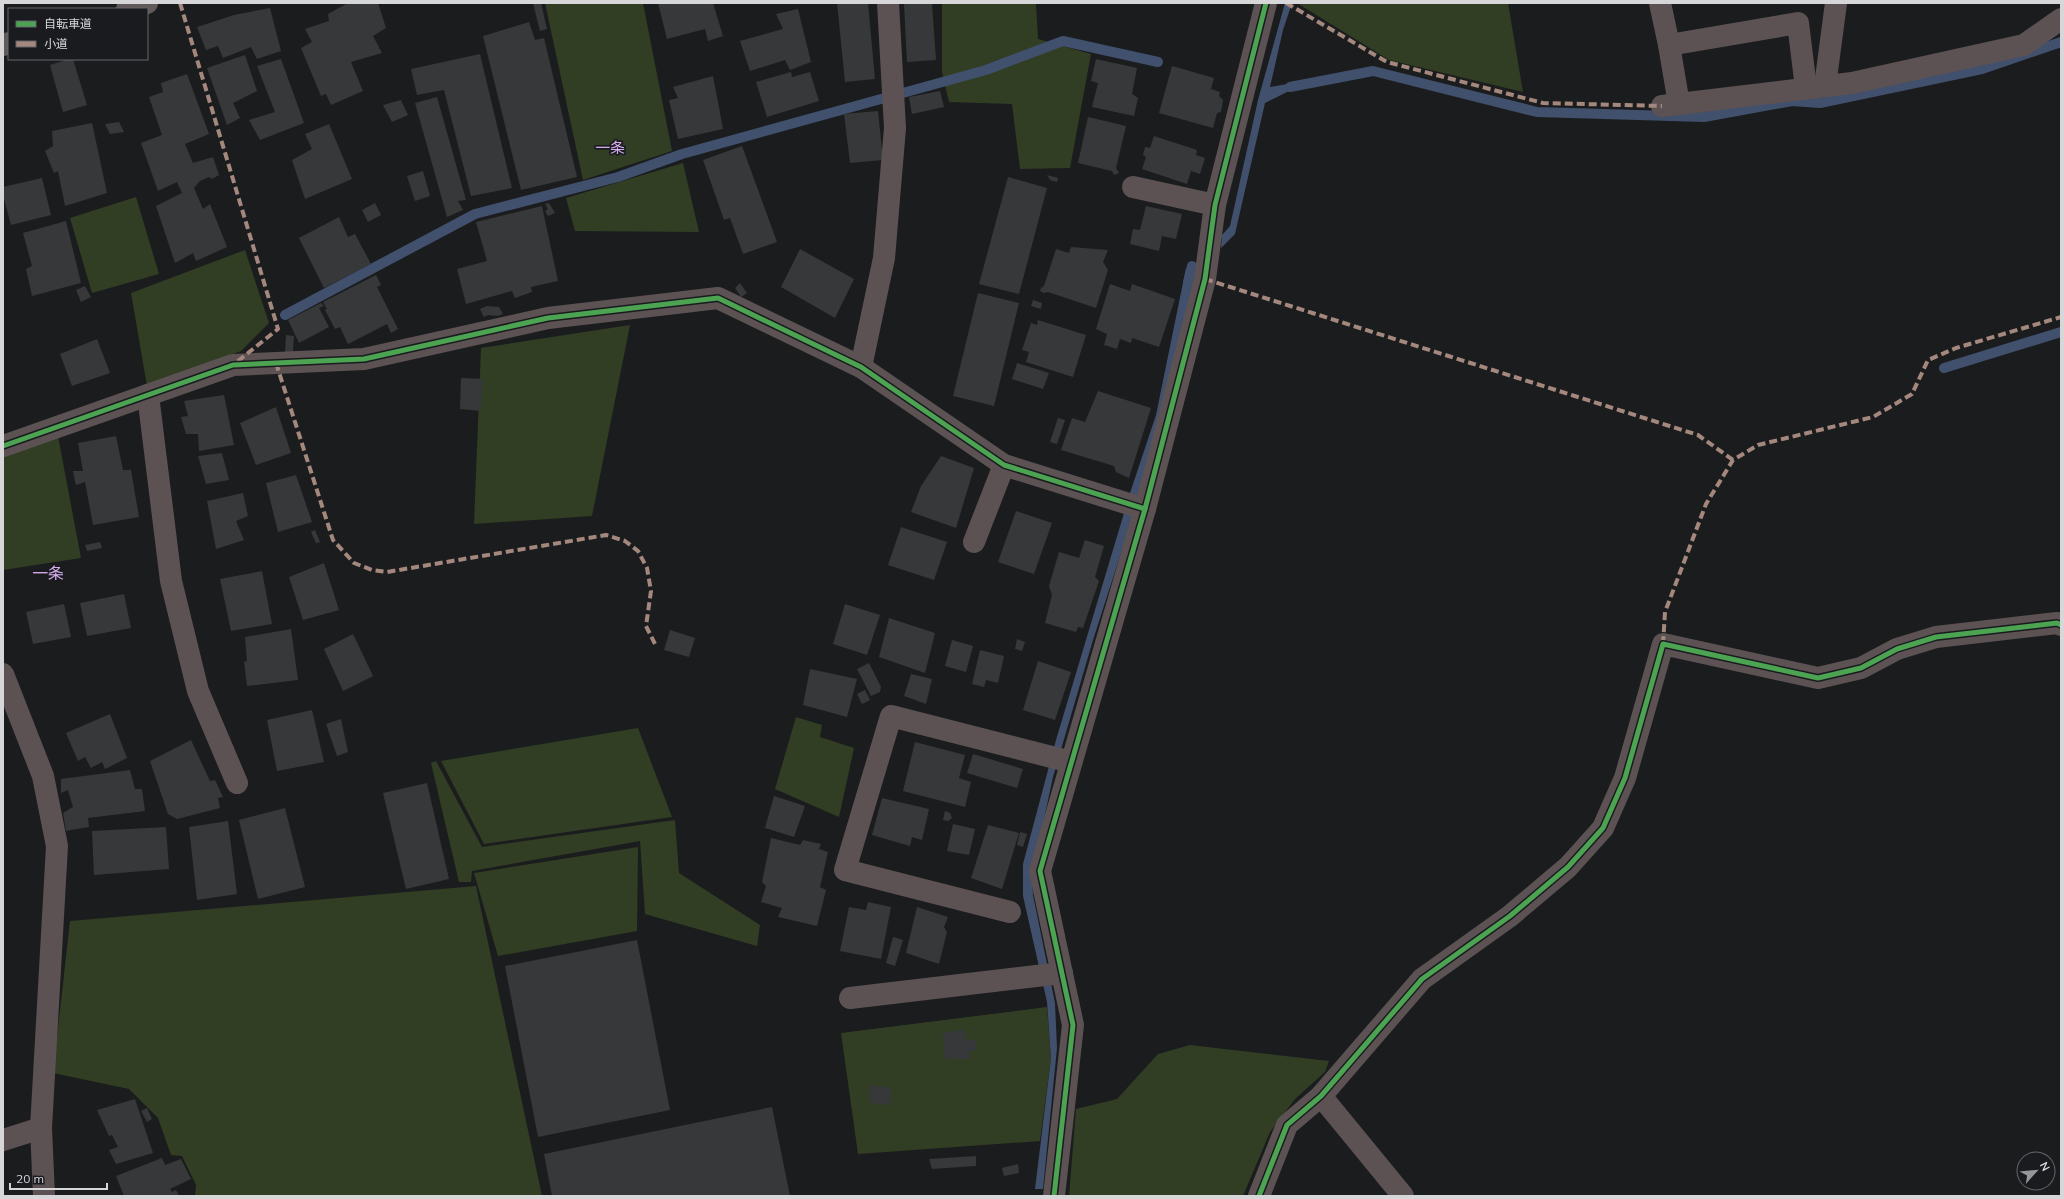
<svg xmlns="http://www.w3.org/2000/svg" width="2064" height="1199" font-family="Mulish,'Noto Sans JP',sans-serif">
  <rect width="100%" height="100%" fill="#1b1c1e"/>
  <!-- green -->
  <g fill="#313e24">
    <polygon points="545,3 643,3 672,151 583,180"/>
    <polygon points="942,3 1036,3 1038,39 1091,54 1070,168 1020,169 1012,104 949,102 942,72"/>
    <polygon points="1297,3 1508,3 1523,92 1389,60"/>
    <polygon points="683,163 699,232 575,231 566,198"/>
    <polygon points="136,197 159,274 92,293 70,218"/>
    <polygon points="245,250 269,323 241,351 147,386 131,293"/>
    <polygon points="630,325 592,516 474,524 481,348"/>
    <polygon points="58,436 81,558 3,570 3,455"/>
    <polygon points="796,717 822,725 820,737 854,748 839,817 775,789"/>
    <polygon points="638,728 672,817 484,844 441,761"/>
    <polygon points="436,761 482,847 675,820 679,873 760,925 757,946 645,914 640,841 472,871 471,882 459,882 431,763"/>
    <polygon points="638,847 637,931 498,956 474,873"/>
    <polygon points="476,886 542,1196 195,1196 196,1185 182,1156 171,1155 158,1118 129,1089 53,1073 70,921"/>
    <polygon points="1047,1007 1051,1058 1040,1141 858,1154 841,1033"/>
    <polygon points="1190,1045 1329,1061 1325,1072 1295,1099 1270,1132 1243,1196 1069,1196 1076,1109 1117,1099 1158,1054"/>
  </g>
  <!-- water -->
  <g fill="#40506d">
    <polygon points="1285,3 1292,3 1283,30 1270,87 1299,82 1303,84 1265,103 1235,234 1221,248 1222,235 1230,226 1258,100"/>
    <polygon points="1186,268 1196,271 1141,491 1093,640 1053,777 1032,875 1033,895 1055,1003 1057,1048 1043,1189 1035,1189 1051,1058 1047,1002 1023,896 1023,864 1056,740 1130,493 1156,415"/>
  </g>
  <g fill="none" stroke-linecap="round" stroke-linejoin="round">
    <!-- stream -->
    <g stroke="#40506d" stroke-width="10">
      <polyline points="1290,87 1373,71 1537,112 1704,117 1792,101 1820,103 1982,69 2061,42"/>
      <polyline points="1188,283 1192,266"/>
      <polyline points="285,315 475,214 618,177 682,154 986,70 1063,41 1158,62"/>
      <polyline points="1944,368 2061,332"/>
    </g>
  </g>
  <!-- building -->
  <g fill="#37383a">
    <polygon points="348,3 378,3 386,28 373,36 382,53 351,62 363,91 331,105 326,94 321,96 301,48 312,42 305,29 329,21 328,14"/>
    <polygon points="533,3 541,3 547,29 540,31"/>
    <polygon points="658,3 713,3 723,36 708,41 705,29 667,39"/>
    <polygon points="837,3 868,3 875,79 845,82"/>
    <polygon points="932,3 936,60 907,62 904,4"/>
    <polygon points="270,8 281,51 257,59 251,47 223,58 218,46 206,50 197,27 234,15"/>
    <polygon points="798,9 811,62 790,70 785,60 750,71 740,41 783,29 776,14"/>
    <polygon points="529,22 535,40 544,38 577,177 521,190 483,36"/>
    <polygon points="480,54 512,188 471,196 444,90 417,95 411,69"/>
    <polygon points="245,55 257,91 233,103 240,118 227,125 207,68"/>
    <polygon points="69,59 73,59 87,105 63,112 50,65"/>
    <polygon points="281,59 304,123 260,140 249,120 275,112 257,66"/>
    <polygon points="1096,59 1137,68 1132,94 1138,98 1134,116 1092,107 1098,83 1091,81"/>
    <polygon points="1172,66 1214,78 1211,89 1220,92 1219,96 1223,100 1221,112 1217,113 1213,128 1159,113"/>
    <polygon points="791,72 792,77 810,72 819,101 767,117 756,82"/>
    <polygon points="187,74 209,134 185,144 193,163 213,157 219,175 212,179 209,177 200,181 194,188 203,209 210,204 227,247 196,261 193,253 175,263 156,206 182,193 177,182 158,191 141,143 162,135 149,97 163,92 161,83"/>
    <polygon points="713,76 723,129 678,139 669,100 678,98 673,87"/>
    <polygon points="940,91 944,107 912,114 909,97"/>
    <polygon points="437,97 466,200 458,201 463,210 447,217 415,103"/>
    <polygon points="401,100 408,115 392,122 383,105"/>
    <polygon points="878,111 883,160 850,163 844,114"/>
    <polygon points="1088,117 1126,126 1116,168 1119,173 1114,175 1112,171 1078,163"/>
    <polygon points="119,122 124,132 110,134 105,124"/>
    <polygon points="92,123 107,193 65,206 58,171 54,173 45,151 53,146 52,131"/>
    <polygon points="329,124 352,179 305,199 292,160 312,149 305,134"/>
    <polygon points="1154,136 1197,150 1196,155 1205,158 1200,174 1191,171 1187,184 1142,169 1146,157 1143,155 1145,147 1150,148"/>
    <polygon points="742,146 777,242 743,254 730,218 724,220 703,160"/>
    <polygon points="423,171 430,196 415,201 407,176"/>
    <polygon points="1047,175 1058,178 1057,182 1050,180"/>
    <polygon points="1008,177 1047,188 1019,294 979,284"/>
    <polygon points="42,178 51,215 11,225 3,195 3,187"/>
    <polygon points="375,203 381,215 368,222 362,210"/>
    <polygon points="549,203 555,213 548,216 545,211 548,209 545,204"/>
    <polygon points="542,206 558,281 531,287 532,292 515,298 512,291 466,304 457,269 487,261 476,222"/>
    <polygon points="1146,206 1182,214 1176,239 1162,236 1159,251 1130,244 1133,229 1140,230"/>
    <polygon points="339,217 348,237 355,234 371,264 324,288 299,238"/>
    <polygon points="66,221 81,283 32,296 26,269 32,266 23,233"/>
    <polygon points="1071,247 1108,250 1103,262 1108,270 1096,308 1048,292 1044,293 1040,291 1041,288 1044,286 1056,249 1069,253"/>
    <polygon points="800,249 854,279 835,318 781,287"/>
    <polygon points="376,275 381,285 377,287 398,329 391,333 387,324 348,344 340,327 335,329 325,310 327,309 323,302"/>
    <polygon points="740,283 747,293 741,297 735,288"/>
    <polygon points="1110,284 1130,291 1132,284 1175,299 1159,347 1132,338 1131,343 1120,339 1117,349 1104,345 1107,334 1096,329"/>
    <polygon points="85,286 91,297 81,302 76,290"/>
    <polygon points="978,293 1019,303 994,406 953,396"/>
    <polygon points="1033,300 1042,303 1041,309 1031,306"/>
    <polygon points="321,303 324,306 319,308 329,327 299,343 288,320"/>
    <polygon points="487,306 499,307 503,314 498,316 488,315 484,317 480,309"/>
    <polygon points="1038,320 1086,335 1073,377 1026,362 1029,352 1022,350 1031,323 1037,325"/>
    <polygon points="286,335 294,336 293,352 285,352"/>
    <polygon points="97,339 110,373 72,386 60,354"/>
    <polygon points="1017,363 1049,373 1043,389 1012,379"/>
    <polygon points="461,378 483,379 481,411 460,409"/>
    <polygon points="1098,391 1151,408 1129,478 1116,472 1114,466 1061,450 1072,418 1085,422"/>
    <polygon points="224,395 234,445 199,451 198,434 186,434 181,417 188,416 184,401"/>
    <polygon points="276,407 291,453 256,465 240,423"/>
    <polygon points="1058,418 1065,420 1057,444 1050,442"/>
    <polygon points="116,436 123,470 131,470 139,517 93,525 85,482 76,485 73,471 83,471 78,443"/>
    <polygon points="222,453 229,480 206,484 198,456"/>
    <polygon points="941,456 974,468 956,528 911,512 921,486"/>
    <polygon points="296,475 312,522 278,532 266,483"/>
    <polygon points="243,493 248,516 236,521 244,540 216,549 207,501"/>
    <polygon points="1016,511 1052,523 1034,574 998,562"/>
    <polygon points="901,527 947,542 934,580 888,565"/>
    <polygon points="315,530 320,542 316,543 311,532"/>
    <polygon points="1085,540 1104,546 1095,577 1099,581 1083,628 1078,627 1076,632 1045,623 1052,595 1049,586 1059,552 1079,558"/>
    <polygon points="100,542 102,548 87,551 85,545"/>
    <polygon points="324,563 339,610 303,620 289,577"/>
    <polygon points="262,571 272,624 231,631 220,579"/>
    <polygon points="124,594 131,628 87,636 80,603"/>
    <polygon points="64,604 71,637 33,644 26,612"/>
    <polygon points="845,604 880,615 867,655 833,644"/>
    <polygon points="889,618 935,633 925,673 879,657"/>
    <polygon points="291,629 298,680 247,686 244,662 247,661 245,637"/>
    <polygon points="670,630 695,638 689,657 664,650"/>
    <polygon points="353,634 373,676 343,691 324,649"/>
    <polygon points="1017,639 1025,642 1022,651 1015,649"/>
    <polygon points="952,640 973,646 966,672 945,666"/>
    <polygon points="980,650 1004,656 998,683 986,680 984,687 972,684"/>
    <polygon points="1038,661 1071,672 1055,720 1023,710"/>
    <polygon points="869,663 881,687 880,692 871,696 857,669"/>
    <polygon points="810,669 857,679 847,717 803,705"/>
    <polygon points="911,674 932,679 926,704 904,696"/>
    <polygon points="865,690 870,700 862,704 857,694"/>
    <polygon points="312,710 324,762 277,771 267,720"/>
    <polygon points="110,714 127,758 105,769 102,762 91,768 85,757 78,761 66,733"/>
    <polygon points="341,719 348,752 337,756 326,724"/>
    <polygon points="191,740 210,781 215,780 223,797 218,798 220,808 177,819 168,814 150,761"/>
    <polygon points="915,742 965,755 959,778 971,782 965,807 903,791"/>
    <polygon points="973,754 1023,769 1017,788 967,773"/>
    <polygon points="130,770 135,789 142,789 145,811 88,818 89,827 66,831 63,813 73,807 68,790 61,793 61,779"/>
    <polygon points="427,783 449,879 406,889 383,793"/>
    <polygon points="774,796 805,806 794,837 765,828"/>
    <polygon points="882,798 929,809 922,840 912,837 910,846 872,835"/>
    <polygon points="285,808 305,887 258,899 239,820"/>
    <polygon points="945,811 950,813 952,818 948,821 943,820"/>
    <polygon points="228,821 237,894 197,900 189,827"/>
    <polygon points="953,824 975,829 969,855 947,851"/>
    <polygon points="988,825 1019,833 1002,889 971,878"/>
    <polygon points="166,827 169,869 94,875 92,831"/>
    <polygon points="1020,832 1027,834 1023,847 1017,845"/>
    <polygon points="771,838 800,845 803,840 821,844 819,849 828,852 820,887 826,890 817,926 778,917 782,908 761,902 766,886 762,882"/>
    <polygon points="868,902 891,907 881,959 840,951 849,907 866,910"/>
    <polygon points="917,907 948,917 944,927 947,932 939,964 906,953"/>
    <polygon points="893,937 903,940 895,966 886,963"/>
    <polygon points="637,940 670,1110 538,1137 505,966"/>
    <polygon points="964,1029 967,1040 975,1040 977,1050 970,1051 970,1059 945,1059 943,1033"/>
    <polygon points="869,1085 891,1088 890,1105 870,1103"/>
    <polygon points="135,1099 153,1153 116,1164 109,1150 118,1147 112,1135 109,1136 97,1110"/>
    <polygon points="772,1107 790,1196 552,1196 544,1154"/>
    <polygon points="147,1108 152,1119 147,1122 141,1111"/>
    <polygon points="976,1156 976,1166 932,1169 929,1159"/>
    <polygon points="162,1158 165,1165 181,1159 191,1179 170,1189 172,1192 176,1190 179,1196 124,1196 116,1176"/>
    <polygon points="1018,1164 1019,1173 1004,1176 1002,1168"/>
  </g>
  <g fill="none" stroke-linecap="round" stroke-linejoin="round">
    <!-- minor -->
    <g stroke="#5c5253" stroke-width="22">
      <polyline points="1660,3 1669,45"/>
      <polyline points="1825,86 1836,3"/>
      <polyline points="1679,104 1669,45 1798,23 1806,88"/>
      <polyline points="1662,106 1852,83 2024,45 2061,19"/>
      <polyline points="1133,187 1215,205"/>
      <polyline points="861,367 884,258 895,128 888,3"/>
      <polyline points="148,395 171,581 198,691 237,783"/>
      <polyline points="3,446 233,365 364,359 548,318 718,298 861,367 1004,465 1145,509"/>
      <polyline points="974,542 1004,465"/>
      <polyline points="3,674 43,776 57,846 41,1128 44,1196"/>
      <polyline points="1010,912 845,870 891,716 1071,762"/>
      <polyline points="850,998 1062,973"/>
      <polyline points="1321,1096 1403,1196"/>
      <polyline points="3,1140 41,1128"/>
      <polyline points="1054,1196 1073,1025 1040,871 1145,509 1205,279 1215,205 1266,3"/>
      <polyline points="1259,1196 1287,1125 1321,1096 1422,979 1510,916 1568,867 1603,828 1625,778 1663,644 1818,678 1861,668 1897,649 1936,637 2057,623 2061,625"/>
    </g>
    <!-- highway -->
    <g stroke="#625a5a" stroke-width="22">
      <polyline points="127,9 147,3"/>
      <polyline points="3,45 9,43"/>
    </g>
    <!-- quiet -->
    <g stroke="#a5887d" stroke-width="4" stroke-dasharray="8 4" stroke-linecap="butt">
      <polyline points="180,3 278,329 233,365"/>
      <polyline points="1286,3 1387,62 1543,103 1662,106"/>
      <polyline points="1205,279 1698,435 1733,460"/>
      <polyline points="276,363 333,540 354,563 372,570 387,572 606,535 625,541 638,551 647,568 651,591 646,626 656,646"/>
      <polyline points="1663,644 1665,612 1706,504 1733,460 1758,445 1873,417 1912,394 1928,360 1956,348 2061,317"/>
    </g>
    <defs>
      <g id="cycleway">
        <polyline points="3,446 233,365 364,359 548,318 718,298 861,367 1004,465 1145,509"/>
        <polyline points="1054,1196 1073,1025 1040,871 1145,509 1205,279 1215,205 1266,3"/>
        <polyline points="1259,1196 1287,1125 1321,1096 1422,979 1510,916 1568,867 1603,828 1625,778 1663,644 1818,678 1861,668 1897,649 1936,637 2057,623 2061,625"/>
      </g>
    </defs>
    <!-- cycleway casing -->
    <use href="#cycleway" stroke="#1a1b1f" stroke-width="8"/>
    <!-- cycleway -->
    <use href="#cycleway" stroke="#4ca352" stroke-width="5"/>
  </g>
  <g text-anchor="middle" stroke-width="3.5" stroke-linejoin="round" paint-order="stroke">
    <!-- neighbourhood labels -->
    <g font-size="15" fill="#d7aeef" stroke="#1a1b1f">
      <text x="610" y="153">一条</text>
    </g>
    <!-- quarter labels -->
    <g font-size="16" fill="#d7aeef" stroke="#1a1b1f">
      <text x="48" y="579">一条</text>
    </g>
  </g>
  <!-- border -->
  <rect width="2064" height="1199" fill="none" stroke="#d7d7da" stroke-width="8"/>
  <!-- legend -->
  <rect x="8" y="8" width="140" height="52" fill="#1a1b1f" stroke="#66666a"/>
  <rect x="16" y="21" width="20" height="6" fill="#4ca352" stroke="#66666a"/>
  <text x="44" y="28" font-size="12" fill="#d7d7da">自転車道</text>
  <rect x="16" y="41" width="20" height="6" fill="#a5887d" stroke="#66666a"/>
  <text x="44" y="48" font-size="12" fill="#d7d7da">小道</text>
  <!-- north arrow -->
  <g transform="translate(2036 1171) rotate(63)"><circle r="19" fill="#1a1b1f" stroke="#66666a"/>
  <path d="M0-3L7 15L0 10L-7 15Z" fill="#959698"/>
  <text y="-6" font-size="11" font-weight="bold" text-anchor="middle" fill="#d7d7da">N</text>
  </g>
  <!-- scale -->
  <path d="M10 1183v6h97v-6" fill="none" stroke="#d7d7da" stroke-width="2"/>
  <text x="16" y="1183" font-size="12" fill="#d7d7da" stroke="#1a1b1f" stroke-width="3" paint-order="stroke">20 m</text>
</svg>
